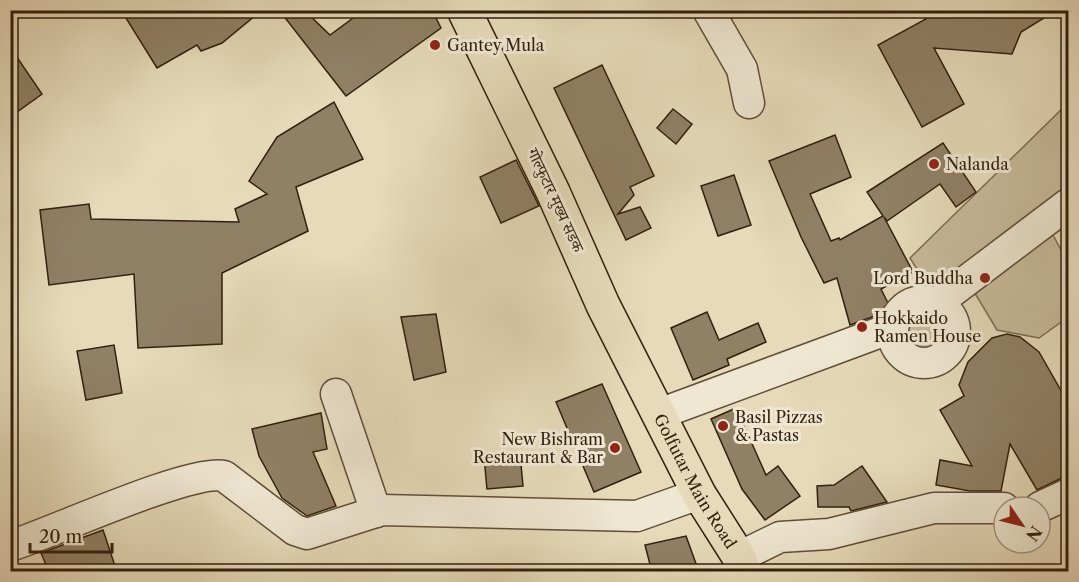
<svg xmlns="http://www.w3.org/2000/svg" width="1079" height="582" font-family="'Libre Caslon Text','Noto Serif Devanagari',serif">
  <rect width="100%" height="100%" fill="#e6daba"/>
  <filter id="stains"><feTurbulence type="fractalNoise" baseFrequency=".00333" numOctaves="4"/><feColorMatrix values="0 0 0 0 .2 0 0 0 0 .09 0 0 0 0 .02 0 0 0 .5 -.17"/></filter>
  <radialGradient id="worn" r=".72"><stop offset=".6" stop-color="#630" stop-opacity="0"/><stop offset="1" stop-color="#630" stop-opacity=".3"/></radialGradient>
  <!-- green -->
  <g fill="#c7ba9c" stroke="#7c6c54" stroke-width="1.5">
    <polygon points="1068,103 1068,224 1053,235 1068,263 1068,317 1039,338 997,330 973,290 932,293 910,258"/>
    <circle cx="924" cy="332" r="21"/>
  </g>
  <!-- building -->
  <g fill="#908066" stroke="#321f0c" stroke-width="1.5">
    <polygon points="121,10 262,10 222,43 201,51 197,45 157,68"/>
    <polygon points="279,10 304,10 330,35 364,10 432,10 441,28 346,96"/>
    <polygon points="922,10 1057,10 1021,32 1012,54 934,48 964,104 922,127 878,45 926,19"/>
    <polygon points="10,47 42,94 10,117"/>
    <polygon points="602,65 654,176 630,187 634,195 618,214 640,207 651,228 626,240 554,88"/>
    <polygon points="334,102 363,159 296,187 308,231 222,273 222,344 138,348 134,274 49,285 40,210 89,204 91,219 239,222 235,209 267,194 249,181 277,137"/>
    <polygon points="673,109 692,124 676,144 657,128"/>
    <polygon points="835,135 851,177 810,194 831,241 839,238 840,240 883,216 867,192 943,143 976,192 956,207 940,184 887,221 884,217 913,272 881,289 894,315 872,317 850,325 837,278 824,283 801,237 769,161"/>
    <polygon points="516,160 539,206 501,223 480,177"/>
    <polygon points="734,175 751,225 718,236 701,186"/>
    <polygon points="707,312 719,340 758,323 766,342 727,359 729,365 693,380 671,328"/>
    <polygon points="436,314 446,372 414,380 401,317"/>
    <polygon points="1007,334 1020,337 1039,352 1068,403 1068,475 1037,490 1010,444 1001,491 970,491 936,485 940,460 972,466 940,410 964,396 959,385 968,362 992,338"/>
    <polygon points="114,345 122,393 86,400 77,351"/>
    <polygon points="602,384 641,472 594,492 556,402"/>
    <polygon points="736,408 766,475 778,466 800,496 765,520 742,489 711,419"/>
    <polygon points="321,413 327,449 313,452 336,506 307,516 282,498 259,456 252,429"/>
    <polygon points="520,454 523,486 487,489 484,457"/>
    <polygon points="862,466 887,502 851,511 849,507 818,507 817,486 834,485"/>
    <polygon points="103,530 117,572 49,572 41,553"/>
    <polygon points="686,536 699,572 652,572 645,545"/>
  </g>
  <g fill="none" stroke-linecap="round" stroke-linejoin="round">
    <defs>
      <g id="minor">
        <polyline points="708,10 742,69 749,103"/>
        <circle cx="924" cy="332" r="31"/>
        <polyline points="937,303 1068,204"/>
        <polyline points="336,394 376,512"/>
        <polyline points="659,414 843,346 878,333 892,333"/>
        <polyline points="1040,507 1068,494"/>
        <path d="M10,546C51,533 192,468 224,476L295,530L307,534L382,510L637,516L699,494"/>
        <polyline points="739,557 780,537 829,534 934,508 1004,508"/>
      </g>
      <g id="major">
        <path id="s1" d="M464,10L553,192L603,305L699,494L739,557L744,572"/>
      </g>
    </defs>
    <!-- minor casing -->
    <use href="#minor" stroke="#5f4e38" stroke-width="33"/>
    <!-- major casing -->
    <use href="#major" stroke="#321f0c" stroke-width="36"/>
    <!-- minor -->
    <use href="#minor" stroke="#efe7d2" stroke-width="30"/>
    <!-- major -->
    <use href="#major" stroke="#e6daba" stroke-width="33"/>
  </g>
  <!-- markers -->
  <g fill="#8f2418" stroke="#efe7d2" stroke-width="2">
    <circle cx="435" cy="45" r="6"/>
    <circle cx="934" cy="164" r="6"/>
    <circle cx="985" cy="278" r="6"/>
    <circle cx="862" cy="327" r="6"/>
    <circle cx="723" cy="426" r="6"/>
    <circle cx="615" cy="448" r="6"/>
  </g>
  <g text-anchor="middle" stroke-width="6" stroke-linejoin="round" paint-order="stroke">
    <!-- poi labels -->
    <g font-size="16" fill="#321f0c" stroke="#efe7d2" text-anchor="start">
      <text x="447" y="51">Gantey Mula</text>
      <text x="946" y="170">Nalanda</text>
      <text x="973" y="284" text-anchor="end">Lord Buddha</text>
      <text x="874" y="324">Hokkaido<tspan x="874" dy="18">Ramen House</tspan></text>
      <text x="735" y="423">Basil Pizzas<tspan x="735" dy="18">&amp; Pastas</tspan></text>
      <text x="603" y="445" text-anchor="end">New Bishram<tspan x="603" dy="18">Restaurant &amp; Bar</tspan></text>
    </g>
    <!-- street labels -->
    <g font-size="16" fill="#321f0c" stroke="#efe7d2">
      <text transform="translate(556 200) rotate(65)" y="6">गोल्फुटार मुख्य सडक</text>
      <text dy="6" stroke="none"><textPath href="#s1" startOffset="525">Golfutar Main Road</textPath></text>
    </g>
  </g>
  <!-- margin -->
  <rect width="1079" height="582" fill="none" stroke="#e6daba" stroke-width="36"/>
  <rect x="12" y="12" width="1055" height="558" fill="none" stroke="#321f0c" stroke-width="3"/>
  <rect x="18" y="18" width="1043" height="546" fill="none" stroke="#321f0c" stroke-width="1.5"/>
  <!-- north arrow -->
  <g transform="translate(1022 525) rotate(125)"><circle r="28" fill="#efe7d2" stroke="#a39783" stroke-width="1.5"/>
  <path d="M0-4.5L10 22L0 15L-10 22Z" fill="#8f2418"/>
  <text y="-9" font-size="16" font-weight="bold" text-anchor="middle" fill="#321f0c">N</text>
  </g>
  <!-- scale -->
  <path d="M30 543v9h82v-9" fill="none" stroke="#321f0c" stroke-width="3"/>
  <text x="39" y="543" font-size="18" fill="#321f0c" stroke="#efe7d2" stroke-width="4.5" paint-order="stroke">20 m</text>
  <rect width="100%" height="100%" filter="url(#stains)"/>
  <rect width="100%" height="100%" fill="url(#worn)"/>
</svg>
